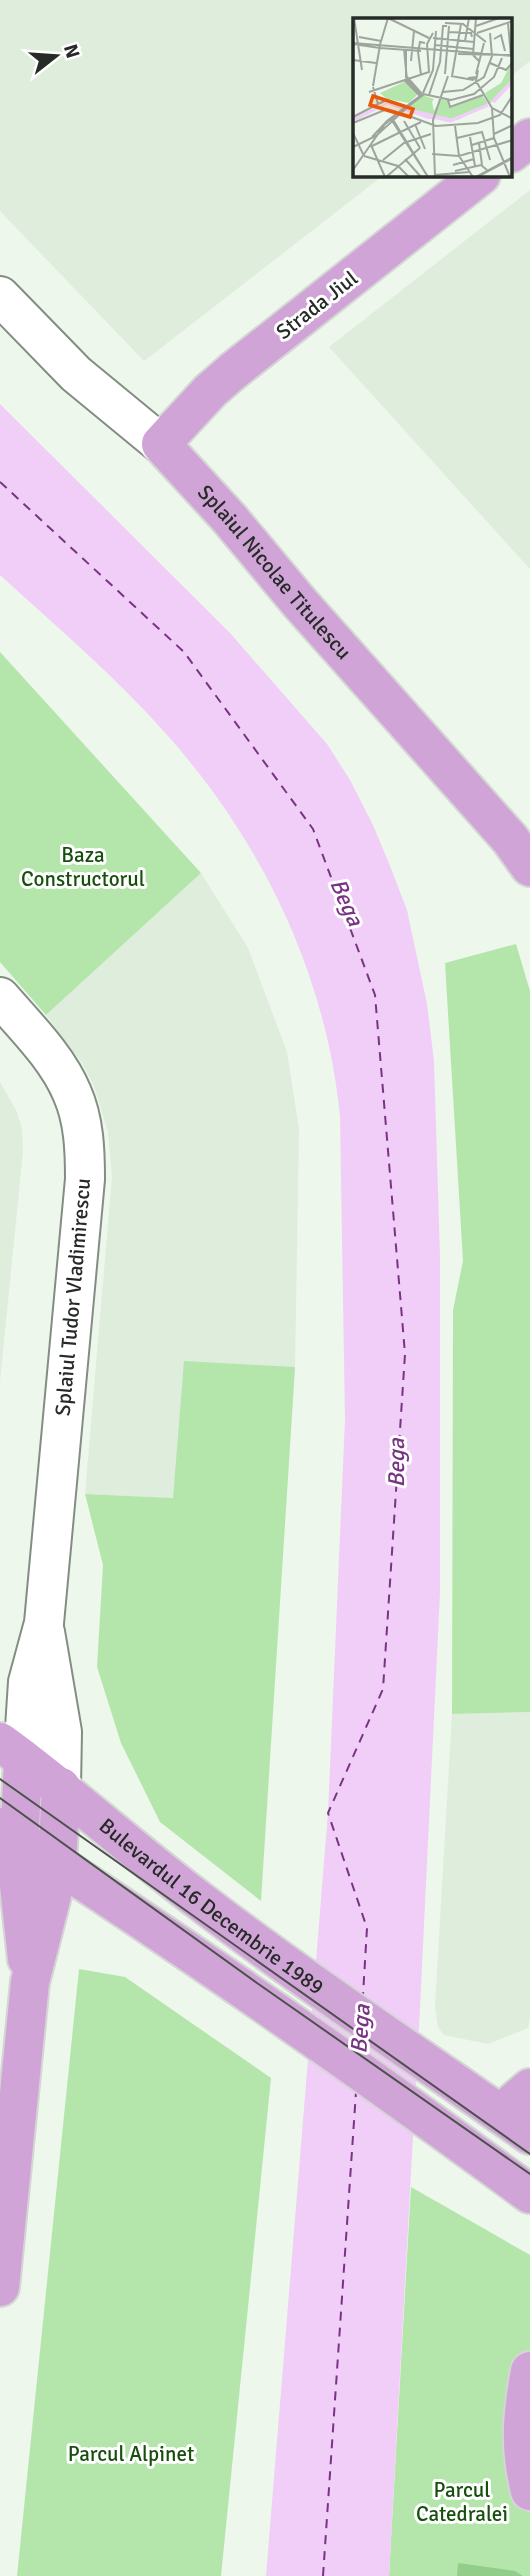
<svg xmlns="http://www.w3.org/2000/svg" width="530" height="2576" font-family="Signika,sans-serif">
  <rect width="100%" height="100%" fill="#edf7ec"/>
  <!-- built -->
  <g fill="#deeddc">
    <polygon points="0,0 530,0 530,61 511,76 511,19 355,19 355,175 384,175 144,361 0,211"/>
    <polygon points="530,190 530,569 329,347"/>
    <polygon points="201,873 248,948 287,1052 299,1129 295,1367 286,1508 173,1498 85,1494 112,1177 108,1132 94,1086 82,1063 46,1015"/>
    <polygon points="0,1082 17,1112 22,1129 23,1151 0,1381"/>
    <polygon points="530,1712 530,2018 528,2028 488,2044 444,2035 438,2027 435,2007 452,1714"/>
  </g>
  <!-- green -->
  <g fill="#b4e6ab">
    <polygon points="0,652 201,873 46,1015 0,962"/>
    <polygon points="516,944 530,991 530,1712 452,1714 453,1310 463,1261 445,963"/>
    <polygon points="184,1361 295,1367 261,1901 160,1822 121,1743 97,1667 103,1565 85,1494 173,1498"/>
    <polygon points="79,1969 125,1977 271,2078 221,2576 17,2576"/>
    <polygon points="411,2187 530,2255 530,2576 389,2576"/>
  </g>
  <!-- forest -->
  <polygon fill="#92cd89" points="458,2563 515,2571 523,2576 457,2576"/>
  <!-- water -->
  <path fill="#f1cef7" d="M0,404L230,633L327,744L350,780L373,825L390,866L407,910L427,1004L434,1061L440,1256V1593L420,2008L389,2576H266L328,1813L345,1419L340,1116C326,974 262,842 168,736C117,678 57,627 0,575Z"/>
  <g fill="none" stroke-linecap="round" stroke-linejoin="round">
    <!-- ferry -->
    <g stroke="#783483" stroke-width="2" stroke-dasharray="9 7" stroke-linecap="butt">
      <polyline points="0,482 184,652 313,829 375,995 405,1354 383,1689 328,1813 367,1928 363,1995"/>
      <polyline points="323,2576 356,2092"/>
    </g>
    <defs>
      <g id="minor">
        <polyline points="0,296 76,374 161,444"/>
        <path d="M0,997C25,1026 57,1057 72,1093C84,1120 85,1150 85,1179L44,1623L28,1682L23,1759"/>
        <polyline points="45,1632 62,1732 61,1787"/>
      </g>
      <g id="major">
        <polyline points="511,153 530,138"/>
        <path id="s1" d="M481,175L233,371L210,391L161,444L229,518L299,602L510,839L530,867"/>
        <path id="s2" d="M0,1742C69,1792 132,1850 200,1901C307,1983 420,2057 530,2135"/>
        <polyline points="23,1759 18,1876 27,1959"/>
        <path d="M0,1827C181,1943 357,2067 530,2194"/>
        <polyline points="500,2114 530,2088"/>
        <polyline points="0,2287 30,1982 52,1895 57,1864 61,1787"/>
        <path d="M530,2371C522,2415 519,2447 530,2491"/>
      </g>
    </defs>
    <!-- minor casing -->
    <use href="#minor" stroke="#848d83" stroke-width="42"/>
    <!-- major casing -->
    <use href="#major" stroke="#d4d5d4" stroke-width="42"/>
    <!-- minor -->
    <use href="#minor" stroke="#fff" stroke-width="38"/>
    <!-- major -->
    <use href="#major" stroke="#d0a4d7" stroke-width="38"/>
    <!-- tram -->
    <g stroke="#4c514c" stroke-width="2">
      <polyline points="0,1779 530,2154"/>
      <polyline points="0,1798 257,1983 530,2174"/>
    </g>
  </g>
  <g text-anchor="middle" stroke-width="6" stroke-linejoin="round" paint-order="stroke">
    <!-- street labels -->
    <g font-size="21" fill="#272b27" stroke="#fff">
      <text transform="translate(317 305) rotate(-38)" y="7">Strada Jiul</text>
      <text dy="7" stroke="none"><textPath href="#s1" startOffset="590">Splaiul Nicolae Titulescu</textPath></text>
      <text transform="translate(73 1297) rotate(-85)" y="7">Splaiul Tudor Vladimirescu</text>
      <text dy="7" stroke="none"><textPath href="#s2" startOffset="268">Bulevardul 16 Decembrie 1989</textPath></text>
    </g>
    <!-- park labels -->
    <g font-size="21" fill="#17500d" stroke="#fff">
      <text x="83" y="862">Baza<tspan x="83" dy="24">Constructorul</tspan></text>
      <text x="131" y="2461">Parcul Alpinet</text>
      <text x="462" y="2497">Parcul<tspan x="462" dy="24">Catedralei</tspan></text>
    </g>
    <!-- water labels -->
    <g font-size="23" font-style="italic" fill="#783483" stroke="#fff">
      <text transform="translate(347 902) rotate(66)" y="8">Bega</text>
      <text transform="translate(396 1463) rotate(-90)" y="8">Bega</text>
      <text transform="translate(360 2029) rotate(-86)" y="8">Bega</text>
    </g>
  </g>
  <!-- overview -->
  <g transform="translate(353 18)">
    <rect width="159" height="159" fill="#edf7ec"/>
    <path d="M159,44V61L137,85L132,75L148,65ZM51,64L66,75L56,85L34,81L27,75ZM69,77L81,81L79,84L81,93L88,81L95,82L96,90L130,78L135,86L98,101L53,91Z" fill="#b4e6ab"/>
    <path d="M159,61L156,68L143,82L105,102L75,101L34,86L0,103L33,85L101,101L134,87Z" fill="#f1cef7"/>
    <path fill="none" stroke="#f1cef7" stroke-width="3.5" d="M140,84L160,63M55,92L97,103L135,87M0,102L24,90"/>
    <path fill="none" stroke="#9ea59d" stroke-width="2" d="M1,0L9,52M35,0L76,20M123,0L120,37L127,44M92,5L110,6L133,24M155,5L158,39M123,8L146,0M96,14L118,15L119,19M124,15L160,3M6,19L28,23M80,20L121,24M141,21L148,17L152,33M112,23L116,0M0,25L160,38M0,26L27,30M82,27L120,31M26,30L35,0M27,30L68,33M53,31V60M105,36L160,37M0,42L23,45M58,43L61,13M137,45L153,52L160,44M125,52L123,63L139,90L160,101M92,56L96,8M123,56L131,25M68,57L65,34L67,24L72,25M98,58L120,62L123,59L115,60M99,58L108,6M20,68L27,27M20,69L25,86L34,82L53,88M16,74L76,54L74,26L80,15M90,74L110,72L131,59L139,38L137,15M70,75L80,52L83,13M70,76L98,82L121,76L141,59L149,40M76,77L87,44L90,8H94M95,82L97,89L130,77M139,90L141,120L157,159M45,94L83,108L125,105L147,97L160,77M0,99L25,86M39,100L75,159M38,101L75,159M51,103L67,130M0,105L34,91L44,94M62,106L72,131M102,108L106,138L120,159M0,115L10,136M141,116L160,107M117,119L122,148M104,120L129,114L137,142M126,125L129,147M18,127L32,159M119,127L141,120M19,128L68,104M0,129L23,118L68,77L54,62L51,31M79,136L106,138L160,122M11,138L45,148L56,159M52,141L68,159M30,142L51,125L78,116M100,147L121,141M0,152L32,106L70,77L55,60L52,63L67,78L34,103L19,119M102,153L128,147L134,152M82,157L116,154M33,159L67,130M82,159L80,102L95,58M123,159L160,139M124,159L160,140V135"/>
    <path fill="#e8590c" fill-opacity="0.15" stroke="#e8590c" stroke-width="3.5" d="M20,78L60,91L57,99L17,87Z"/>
    <rect width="159" height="159" fill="none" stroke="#272b27" stroke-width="3.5"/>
  </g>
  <!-- north arrow -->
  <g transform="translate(56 56) rotate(73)" stroke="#ffffff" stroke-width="5" paint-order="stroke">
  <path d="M0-5L12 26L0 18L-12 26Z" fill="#272b27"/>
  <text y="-10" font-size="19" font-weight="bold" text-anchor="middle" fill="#272b27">N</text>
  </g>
</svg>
